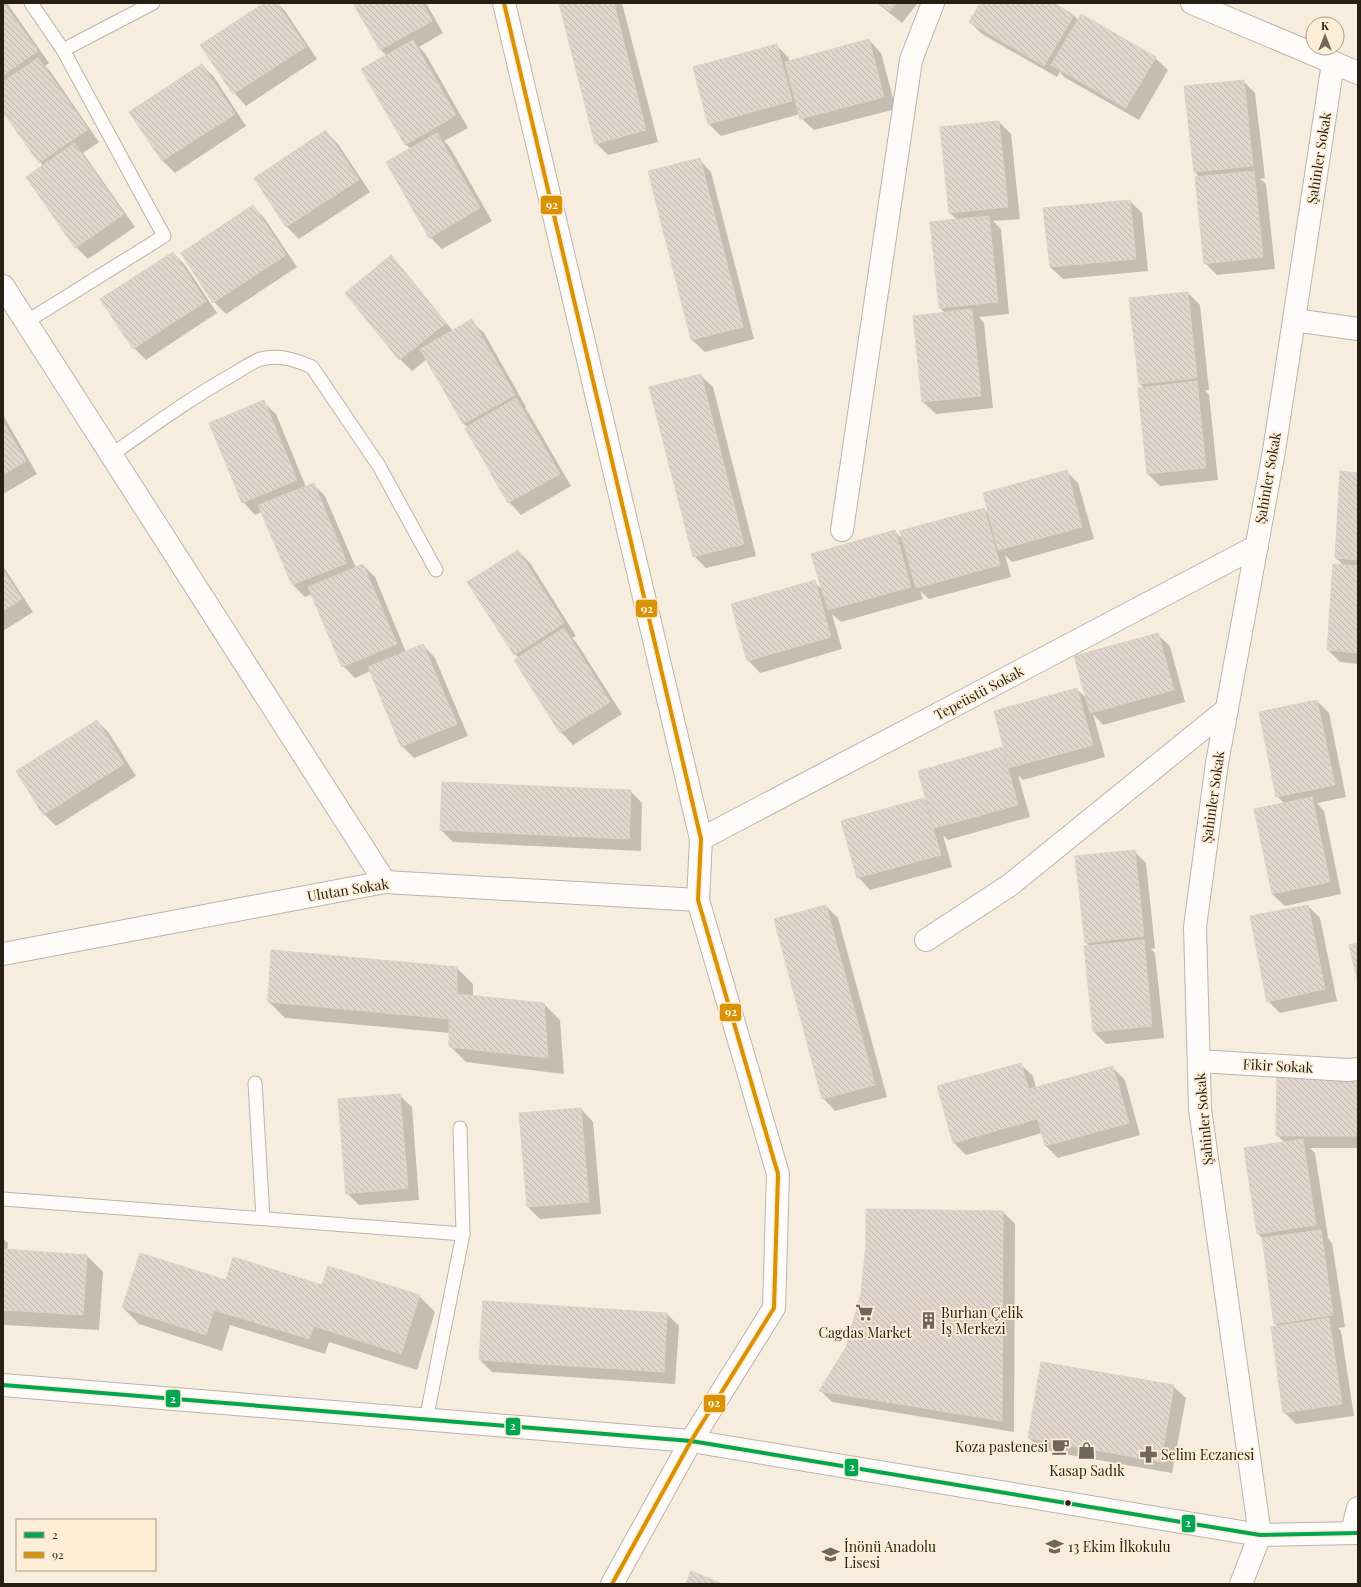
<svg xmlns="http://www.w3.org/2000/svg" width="1361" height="1587" font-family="'Playfair Display',serif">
  <defs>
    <pattern id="building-back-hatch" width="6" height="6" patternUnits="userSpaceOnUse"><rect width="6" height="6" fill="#e1d6cd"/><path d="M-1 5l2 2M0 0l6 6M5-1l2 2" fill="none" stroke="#c1b7af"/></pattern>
  </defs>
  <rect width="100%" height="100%" fill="#f6eddf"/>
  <!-- shadow -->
  <g fill="#0003">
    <polygon points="3,3 7,3 49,63 45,66 50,71 99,142 83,153 135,227 88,259 76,247 43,166 3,110"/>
    <polygon points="266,3 277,3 285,11 317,59 246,106 234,93"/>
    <polygon points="354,3 426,3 443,33 419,47 425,53 468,128 444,141 449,146 492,221 442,249 430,237 411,149 405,144 387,56 381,50"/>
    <polygon points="560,3 622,3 658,142 608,155 596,143"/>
    <polygon points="877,3 918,3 902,23"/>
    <polygon points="981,3 1052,3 1074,15 1078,20 1081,15 1155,58 1168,70 1139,120 1064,77 1060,72 1057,77 982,34 970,22"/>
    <polygon points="869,40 881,53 896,109 814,130 801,118 800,114 721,136 709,124 776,45 788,57 790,62"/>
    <polygon points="202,65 214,77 246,126 175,173 163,161 131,112"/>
    <polygon points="1243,81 1255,93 1265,178 1260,179 1266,184 1275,269 1217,275 1205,263 1200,178 1195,172 1186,87"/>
    <polygon points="999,122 1011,134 1020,219 993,221 1001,229 1009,314 979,317 984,323 993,408 936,414 923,402 945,313 940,308 957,220 950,213"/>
    <polygon points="326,132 338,144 370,192 299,239 287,227 255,179"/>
    <polygon points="699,159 711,172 754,339 705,352 692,340 649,172"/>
    <polygon points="1130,201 1142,213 1148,271 1063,279 1050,267"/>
    <polygon points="253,206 265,219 297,267 226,314 214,302"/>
    <polygon points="173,253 185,265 217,313 146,360 134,348"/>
    <polygon points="390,256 403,269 453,331 471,321 484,333 526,407 525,408 528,412 571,486 521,515 509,502 466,428 468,427 464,424 427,359 412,371 400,359 346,293"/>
    <polygon points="1188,293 1200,305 1209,390 1205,390 1209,395 1218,480 1160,486 1148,474 1144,388 1140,384"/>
    <polygon points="700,375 713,387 756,556 706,568 694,556"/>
    <polygon points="263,402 276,414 306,487 313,484 325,496 356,568 363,565 375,577 406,652 423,645 435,658 468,736 414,758 402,746 371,671 355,678 343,666 312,594 305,597 293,585 262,512 255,515 243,502"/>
    <polygon points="3,415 37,474 3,494"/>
    <polygon points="1066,471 1078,483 1094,539 1012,562 1005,555 1011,577 929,599 920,591 923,599 841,622 832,614 842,649 760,673 748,660 814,582 823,590 895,532 904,540 984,509 990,515"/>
    <polygon points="1358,474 1358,664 1340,662 1328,650 1344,566 1336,558"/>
    <polygon points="518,551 530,563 576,636 572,638 576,642 622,714 573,745 561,732 515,660 519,658 515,654"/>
    <polygon points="3,566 33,612 3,631"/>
    <polygon points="1157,634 1170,646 1185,702 1103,725 1093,714 1105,757 1023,780 1018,775 1030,817 948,840 943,835 952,867 870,890 858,877 924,799 929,803 1002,748 1006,753 1077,689 1087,699"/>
    <polygon points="1317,701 1329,713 1346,797 1317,803 1324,811 1341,894 1285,906 1272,894 1285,804 1277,796"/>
    <polygon points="97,721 109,733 136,776 56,826 44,814"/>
    <polygon points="443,783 630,791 642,803 641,851 453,842 441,830"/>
    <polygon points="1134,851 1146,863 1155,948 1151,949 1155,953 1164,1038 1106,1044 1094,1032 1090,947 1086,942"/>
    <polygon points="826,906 838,918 887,1097 835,1111 823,1098"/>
    <polygon points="1308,906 1320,918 1337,1001 1280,1013 1268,1001"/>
    <polygon points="457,968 473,984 473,996 544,1004 560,1020 564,1074 466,1062 450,1046 450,1033 285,1018 269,1002"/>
    <polygon points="1020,1064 1033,1076 1036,1088 1112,1067 1125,1080 1140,1135 1058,1158 1046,1146 1042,1133 966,1155 954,1143"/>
    <polygon points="1358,1078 1358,1148 1310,1148 1315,1153 1328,1237 1327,1237 1332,1243 1345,1327 1338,1328 1341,1331 1354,1416 1296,1424 1284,1412 1278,1327 1275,1324 1263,1239 1258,1234 1285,1143 1277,1135"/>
    <polygon points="399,1095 412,1107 419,1200 359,1205 347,1193"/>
    <polygon points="581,1109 593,1122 601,1214 540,1219 528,1207 520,1114"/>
    <polygon points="1003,1212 1015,1224 1014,1432 832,1402 820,1390"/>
    <polygon points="3,1239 8,1243 7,1251 87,1256 103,1272 99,1330 4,1325"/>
    <polygon points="227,1281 323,1286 419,1296 435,1312 417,1370 329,1342 325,1354 230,1325 222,1351 139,1324 123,1308"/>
    <polygon points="667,1314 679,1326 675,1384 492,1372 480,1360"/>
    <polygon points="1173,1386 1186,1398 1172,1473 1041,1450 1029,1438"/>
  </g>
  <!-- building -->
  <g fill="url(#building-back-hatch)" stroke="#dcd2c8">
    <polygon points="3,3 38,51 3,75"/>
    <polygon points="264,3 277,3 306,47 233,94 200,45"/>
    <polygon points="353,3 422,3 432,21 380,50"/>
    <polygon points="559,3 614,3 646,130 595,144"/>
    <polygon points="879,3 896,3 890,11"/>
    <polygon points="980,3 1054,3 1074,15 1044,66 969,22"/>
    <polygon points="1081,14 1156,57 1126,108 1051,65"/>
    <polygon points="869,39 884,97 800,119 785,62"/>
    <polygon points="413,40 456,115 405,145 361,69"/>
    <polygon points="777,44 792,101 708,124 693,67"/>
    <polygon points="38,58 88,129 39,163 3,112 3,82"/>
    <polygon points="202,64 235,114 162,161 129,112"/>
    <polygon points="1244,80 1253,166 1194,172 1184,86"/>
    <polygon points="999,121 1008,207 949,213 940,127"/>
    <polygon points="326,130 359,180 286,227 254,178"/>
    <polygon points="437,133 480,208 429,238 386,162"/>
    <polygon points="74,143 124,214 75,248 26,177"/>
    <polygon points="700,158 743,327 691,340 648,171"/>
    <polygon points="1254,171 1263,257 1204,264 1195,177"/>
    <polygon points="1130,200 1136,259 1050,267 1043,208"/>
    <polygon points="253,205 286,255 213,303 181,253"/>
    <polygon points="989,216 998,302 939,308 930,222"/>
    <polygon points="173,252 206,301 133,349 100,299"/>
    <polygon points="391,255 446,323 399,360 345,293"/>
    <polygon points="1188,292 1197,378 1139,384 1129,298"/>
    <polygon points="972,309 981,396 922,402 913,316"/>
    <polygon points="472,319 515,395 463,424 420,349"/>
    <polygon points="701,374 744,544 693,557 649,387"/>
    <polygon points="1197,381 1206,468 1147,474 1138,388"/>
    <polygon points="516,398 560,474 508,503 465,428"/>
    <polygon points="264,400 297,480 242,503 209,423"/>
    <polygon points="3,422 26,461 3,475"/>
    <polygon points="1067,470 1082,527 998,550 983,493"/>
    <polygon points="1340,471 1358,473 1358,560 1335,558"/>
    <polygon points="314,483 347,563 292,585 258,505"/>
    <polygon points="984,508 1000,565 916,588 900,531"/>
    <polygon points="895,530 911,587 828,610 811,554"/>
    <polygon points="518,550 564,623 514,655 467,582"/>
    <polygon points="363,564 397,644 342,667 308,587"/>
    <polygon points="1333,564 1358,566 1358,653 1327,650"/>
    <polygon points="3,570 22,599 3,611"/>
    <polygon points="815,580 831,637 747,661 731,604"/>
    <polygon points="564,628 610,702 560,733 514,660"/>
    <polygon points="1158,633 1174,690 1090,713 1074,656"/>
    <polygon points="423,644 457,724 401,747 368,667"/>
    <polygon points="1077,688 1093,745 1009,768 994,711"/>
    <polygon points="1317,700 1335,785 1276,797 1259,712"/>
    <polygon points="97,720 124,764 43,815 16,771"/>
    <polygon points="1002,747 1018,805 934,828 918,771"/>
    <polygon points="442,782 631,790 629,839 440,830"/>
    <polygon points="1312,797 1330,882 1272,894 1254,809"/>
    <polygon points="924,798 941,855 857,878 841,821"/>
    <polygon points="1135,850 1144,936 1085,943 1075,856"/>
    <polygon points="826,905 875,1085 822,1099 774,919"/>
    <polygon points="1308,905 1325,989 1267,1002 1250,916"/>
    <polygon points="1144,940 1152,1026 1093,1032 1084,946"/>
    <polygon points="1358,943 1358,983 1349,945"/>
    <polygon points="271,950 457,967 457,994 544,1003 548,1058 449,1047 449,1019 268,1002"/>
    <polygon points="1021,1063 1037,1119 953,1143 937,1086"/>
    <polygon points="1113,1066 1129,1123 1045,1146 1029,1089"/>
    <polygon points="1277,1077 1358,1077 1358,1136 1276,1136"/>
    <polygon points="400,1094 408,1188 346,1194 338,1099"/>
    <polygon points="581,1108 589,1202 527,1207 519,1113"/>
    <polygon points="1303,1139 1316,1225 1257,1234 1244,1148"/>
    <polygon points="866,1209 1003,1211 1002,1421 819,1391 846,1347 861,1294 866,1244"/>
    <polygon points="1321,1230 1333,1315 1274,1324 1262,1238"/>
    <polygon points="3,1249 87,1255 83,1315 3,1310"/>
    <polygon points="140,1253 226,1280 233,1257 322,1285 328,1266 420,1295 401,1354 314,1326 309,1339 214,1310 206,1335 122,1308"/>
    <polygon points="483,1301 667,1313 664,1372 479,1360"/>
    <polygon points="1329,1318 1342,1404 1283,1413 1271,1327"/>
    <polygon points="1041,1362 1174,1385 1161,1462 1028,1438"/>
    <polygon points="691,1571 723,1584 686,1584"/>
  </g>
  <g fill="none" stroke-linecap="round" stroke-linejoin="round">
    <defs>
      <g id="lane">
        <polyline points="63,50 153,3"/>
        <polyline points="26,322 164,236 63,50 31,3"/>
        <path d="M111,455C151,427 189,399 232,375C241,370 251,362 261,359C279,354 296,360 312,367L379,466L436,570"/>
        <polyline points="255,1083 263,1218"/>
        <polyline points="3,1199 463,1234"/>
        <polyline points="426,1420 463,1234 460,1128"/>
      </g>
      <g id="street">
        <polyline points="3,286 385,882"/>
        <polyline points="1294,320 1358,329"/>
        <polyline points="842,530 911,60 933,3"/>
        <polyline points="701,839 1257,546"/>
        <polyline points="926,940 1010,885 1227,709"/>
        <polyline points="3,954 385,882 698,900"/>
        <polyline points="1199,1061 1348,1070 1358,1069"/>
        <polyline points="3,1385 691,1441"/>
        <polyline points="1352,1532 1358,1508"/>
        <polyline points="1241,1584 1260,1535 1200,1109 1195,927 1217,763 1274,451 1333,63"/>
      </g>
      <g id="secondary">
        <polyline points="504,3 701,839 698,900 778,1174 774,1308 691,1441 612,1584"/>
        <polyline points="1192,3 1358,73"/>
        <polyline points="691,1441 1260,1535 1358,1533"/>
      </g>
    </defs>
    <!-- lane casing -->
    <use href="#lane" stroke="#bcb4a9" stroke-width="15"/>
    <!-- street casing -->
    <use href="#street" stroke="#bcb4a9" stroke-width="24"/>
    <!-- secondary casing -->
    <use href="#secondary" stroke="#bcb4a9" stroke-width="24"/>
    <!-- lane -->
    <use href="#lane" stroke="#fefcfa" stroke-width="13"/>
    <!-- street -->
    <use href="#street" stroke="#fefcfa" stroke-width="22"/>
    <!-- secondary -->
    <use href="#secondary" stroke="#fefcfa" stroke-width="22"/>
    <defs>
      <polyline id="bus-1" points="3,1385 691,1441 1260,1535 1358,1533"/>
      <polyline id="bus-2" points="504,3 701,839 698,900 778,1174 774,1308 691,1441 612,1584"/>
    </defs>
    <!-- bus-1 casing -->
    <use href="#bus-1" stroke="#ffeed6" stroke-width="7"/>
    <!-- bus-2 casing -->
    <use href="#bus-2" stroke="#ffeed6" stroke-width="7"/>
    <!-- bus-1 -->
    <use href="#bus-1" stroke="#00a651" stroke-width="4"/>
    <!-- bus-2 -->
    <use href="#bus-2" stroke="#d89203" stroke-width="4"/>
  </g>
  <!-- icons -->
  <defs>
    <symbol id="supermarket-bare" viewBox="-9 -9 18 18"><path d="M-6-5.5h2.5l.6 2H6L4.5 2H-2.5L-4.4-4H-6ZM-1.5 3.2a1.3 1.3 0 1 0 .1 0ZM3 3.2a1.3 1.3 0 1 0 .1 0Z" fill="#6f675b" stroke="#ffeed6" stroke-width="2.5" paint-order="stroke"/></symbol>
    <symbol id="building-bare" viewBox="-9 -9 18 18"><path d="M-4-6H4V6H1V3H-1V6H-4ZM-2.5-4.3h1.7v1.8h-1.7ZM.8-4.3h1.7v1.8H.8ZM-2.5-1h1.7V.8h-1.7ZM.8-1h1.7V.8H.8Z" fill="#6f675b" stroke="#ffeed6" stroke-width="2.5" paint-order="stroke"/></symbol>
    <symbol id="cafe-bare" viewBox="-9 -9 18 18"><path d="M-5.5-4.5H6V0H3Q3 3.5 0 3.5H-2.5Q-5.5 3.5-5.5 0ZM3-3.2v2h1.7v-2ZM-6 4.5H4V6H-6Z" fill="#6f675b" stroke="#ffeed6" stroke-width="2.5" paint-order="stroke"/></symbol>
    <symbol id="shop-bare" viewBox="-9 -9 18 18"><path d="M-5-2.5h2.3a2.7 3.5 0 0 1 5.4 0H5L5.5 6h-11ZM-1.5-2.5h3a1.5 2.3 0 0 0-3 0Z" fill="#6f675b" stroke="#ffeed6" stroke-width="2.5" paint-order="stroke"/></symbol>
    <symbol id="pharmacy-bare" viewBox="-9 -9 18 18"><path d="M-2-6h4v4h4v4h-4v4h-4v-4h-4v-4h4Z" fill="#6f675b" stroke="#ffeed6" stroke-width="2.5" paint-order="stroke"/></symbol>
    <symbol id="school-bare" viewBox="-9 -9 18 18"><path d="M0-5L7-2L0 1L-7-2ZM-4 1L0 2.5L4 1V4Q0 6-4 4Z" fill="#6f675b" stroke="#ffeed6" stroke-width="2.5" paint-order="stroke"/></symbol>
  </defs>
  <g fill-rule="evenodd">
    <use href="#supermarket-bare" x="852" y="1300" width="25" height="25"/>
    <use href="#building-bare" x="916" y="1308" width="25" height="25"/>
    <use href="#cafe-bare" x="1048" y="1434" width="25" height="25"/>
    <use href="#shop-bare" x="1074" y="1438" width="25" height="25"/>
    <use href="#pharmacy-bare" x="1136" y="1442" width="25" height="25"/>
    <use href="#school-bare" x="1042" y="1534" width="25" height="25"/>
    <use href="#school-bare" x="818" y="1542" width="25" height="25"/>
  </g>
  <!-- markers -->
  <circle fill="#261f14" stroke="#ffeed6" stroke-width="1.5" cx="1068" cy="1503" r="3.5"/>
  <g text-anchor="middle" stroke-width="3.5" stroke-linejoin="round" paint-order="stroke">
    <!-- street labels -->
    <g font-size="14" fill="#261f14" stroke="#ffeed6">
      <text transform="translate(1319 158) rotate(-81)" y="5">Şahinler Sokak</text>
      <text transform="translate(1268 478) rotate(-80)" y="5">Şahinler Sokak</text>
      <text transform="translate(979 693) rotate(-28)" y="5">Tepeüstü Sokak</text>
      <text transform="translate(1213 797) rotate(-82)" y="5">Şahinler Sokak</text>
      <text transform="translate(348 890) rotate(-9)" y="5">Ulutan Sokak</text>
      <text transform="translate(1278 1066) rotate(3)" y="5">Fikir Sokak</text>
      <text transform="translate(1204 1119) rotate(-95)" y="5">Şahinler Sokak</text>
    </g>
    <!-- poi labels -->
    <g font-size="14" fill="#261f14" stroke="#ffeed6" text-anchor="start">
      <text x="941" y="1318">Burhan Çelik<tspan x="941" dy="16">İş Merkezi</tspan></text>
      <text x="865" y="1338" text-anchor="middle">Cagdas Market</text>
      <text x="1048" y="1452" text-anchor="end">Koza pastenesi</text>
      <text x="1161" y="1460">Selim Eczanesi</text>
      <text x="1087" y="1476" text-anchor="middle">Kasap Sadık</text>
      <text x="844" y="1552">İnönü Anadolu<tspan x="844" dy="16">Lisesi</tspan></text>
      <text x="1068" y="1552">13 Ekim İlkokulu</text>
    </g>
  </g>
  <g stroke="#ffeed6" stroke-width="1.5">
    <rect x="540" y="195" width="23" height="20" rx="4" fill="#d89203"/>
    <rect x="635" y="599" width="23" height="19" rx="4" fill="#d89203"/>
    <rect x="719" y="1003" width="23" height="19" rx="4" fill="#d89203"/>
    <rect x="165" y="1389" width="16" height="19" rx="4" fill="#00a651"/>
    <rect x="703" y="1394" width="23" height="19" rx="4" fill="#d89203"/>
    <rect x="505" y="1417" width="16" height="19" rx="4" fill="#00a651"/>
    <rect x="844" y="1458" width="15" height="19" rx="4" fill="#00a651"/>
    <rect x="1181" y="1514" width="15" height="19" rx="4" fill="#00a651"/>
  </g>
  <g font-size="11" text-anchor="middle" font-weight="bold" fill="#fff">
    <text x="552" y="209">92</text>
    <text x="647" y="613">92</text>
    <text x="731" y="1016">92</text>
    <text x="173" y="1403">2</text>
    <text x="714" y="1407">92</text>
    <text x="513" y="1430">2</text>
    <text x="852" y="1471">2</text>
    <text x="1188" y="1527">2</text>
  </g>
  <!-- border -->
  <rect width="1361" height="1587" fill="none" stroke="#261f14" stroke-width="8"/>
  <!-- legend -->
  <rect x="16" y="1519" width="140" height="52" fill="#ffeed6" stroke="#a89b88"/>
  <rect x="24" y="1532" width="20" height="6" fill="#00a651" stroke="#a89b88"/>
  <text x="52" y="1539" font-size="12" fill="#261f14">2</text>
  <rect x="24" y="1552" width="20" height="6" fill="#d89203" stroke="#a89b88"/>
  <text x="52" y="1559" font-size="12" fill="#261f14">92</text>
  <!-- north arrow -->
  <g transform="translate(1325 36)"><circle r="19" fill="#ffeed6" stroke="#a89b88"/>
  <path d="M0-3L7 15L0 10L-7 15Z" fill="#6f675b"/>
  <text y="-6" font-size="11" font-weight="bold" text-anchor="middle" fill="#261f14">K</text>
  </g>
</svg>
